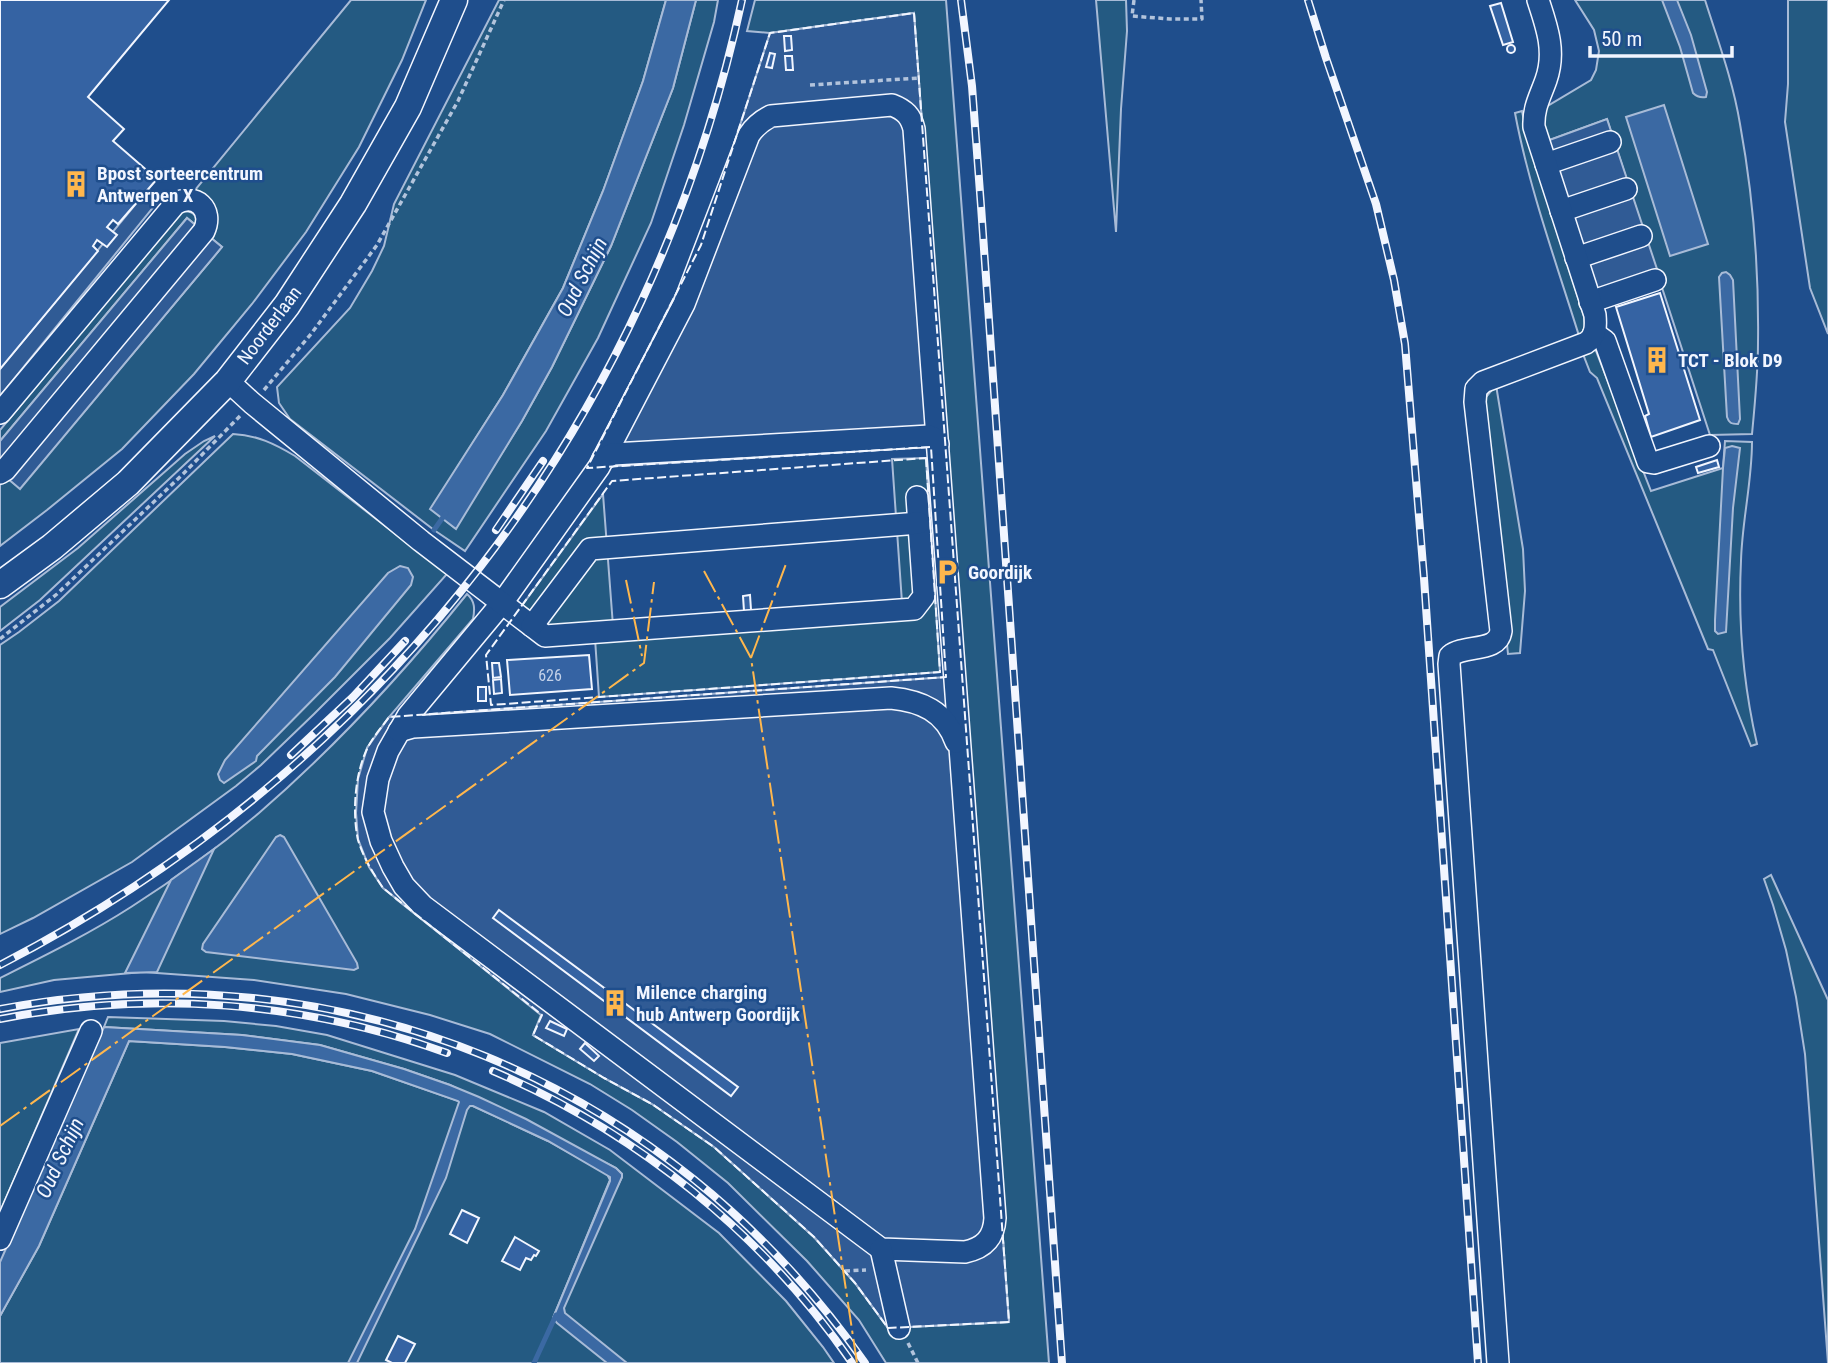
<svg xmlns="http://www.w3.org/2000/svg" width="1828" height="1363" font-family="'Roboto Condensed',sans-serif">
  <rect width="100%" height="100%" fill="#1f4e8c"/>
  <!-- green -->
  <g fill="#245a82" stroke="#a8bbd7" stroke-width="2">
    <path d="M351,0H426L402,60L359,147L306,232L252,304L194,374L122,449L47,510L0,546V485L8,479L20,488L222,247L211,238C224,215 213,204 195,190Z"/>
    <polygon points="499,0 666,0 643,81 603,191 563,288 503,395 431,509 455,528 522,421 552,367 611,246 673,88 696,0 718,0 714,22 684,125 651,223 598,338 546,431 465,551 434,530 290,419 279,403 277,387 350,308 372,271 384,246 394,204"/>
    <path d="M755,0H946L1049,1363H886L859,1320L807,1261L728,1183L677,1142L632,1110L590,1084L490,1034L430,1015L346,994L254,980L143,972L54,980L0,992V978C44,956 89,934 131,907C175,879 219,847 259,813C333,749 406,670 467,594C475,601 475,609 473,619L389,717L367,748L396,899L542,1015L533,1035L604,1078L652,1104L714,1147L814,1237L855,1283L888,1328L1009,1322L914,13L770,33L747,31Z"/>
    <polygon points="1096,0 1126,0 1127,31 1121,109 1116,232"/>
    <path d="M1575,0H1705C1718,41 1733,81 1740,124C1753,195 1759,270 1758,343C1758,373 1755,403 1752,434L1710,435L1607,119L1544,142L1541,129L1546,107L1591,80L1596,70L1599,51L1594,30Z"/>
    <polygon points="1788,0 1828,0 1828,334 1810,288 1785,122 1788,84"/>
    <path d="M1522,111L1528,141L1584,316L1585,329L1580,339C1557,265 1529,188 1515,113Z"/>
    <path d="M185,211C196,212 196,217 197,226L187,218L0,441V430L180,213Z"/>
    <path d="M1594,346L1651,491L1723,468L1725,441L1752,442C1752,482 1742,521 1741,561C1738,622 1743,683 1757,744L1751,746L1713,650L1708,649L1597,378L1590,372L1583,354Z"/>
    <polygon points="1496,385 1523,549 1525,591 1520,653 1508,654 1483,406 1486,397"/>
    <path d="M233,434C257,435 275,444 295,456L447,574L390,638L314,714L261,765L236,786L132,862L33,918L0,934V645L19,632L59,601Z"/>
    <polygon points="215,436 40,600 0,631 0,607 78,548 185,454 204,441"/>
    <polygon points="926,458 940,672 599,697 594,624 547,627 521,607 603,494 614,639 903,617 892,459"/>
    <polygon points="1771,875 1828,1000 1828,1363 1805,1054 1796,997 1786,950 1773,905 1764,879"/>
    <polygon points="108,1017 224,1021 276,1026 327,1035 455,1075 544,1112 610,1150 719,1233 786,1301 823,1347 834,1363 0,1363 0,1316 39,1246 129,1041 225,1047 292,1054 372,1071 473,1106 548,1141 607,1174 610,1180 553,1318 622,1177 622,1174 616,1168 450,1085 404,1069 320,1045 242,1035 104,1027"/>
    <polygon points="79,1029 0,1212 0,1043"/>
  </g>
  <!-- parking -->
  <g fill="#305b95" stroke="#a8bbd7" stroke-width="2">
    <polygon points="914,13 1009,1322 888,1328 855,1283 814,1237 714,1147 652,1104 604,1078 533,1035 541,1015 383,888 369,867 358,839 356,813 358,779 367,748 389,717 946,677 930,447 587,468 701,245 770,33"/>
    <polygon points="1607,119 1663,287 1597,309 1544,142"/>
    <polygon points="148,189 160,199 0,396 0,369"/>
    <polygon points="187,218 222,247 20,489 0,472 0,441"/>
  </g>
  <!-- water -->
  <g fill="#3b69a3" stroke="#a8bbd7" stroke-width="2">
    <polygon points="666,0 696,0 673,88 611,246 552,367 522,421 456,529 430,509 503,395 563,288 603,191 643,81"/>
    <path d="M1662,0H1677L1691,35L1707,92L1706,97C1701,98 1697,97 1693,93L1680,47Z"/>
    <polygon points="1664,105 1708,244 1670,256 1626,117"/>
    <path d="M1726,272L1730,275L1733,280L1740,419L1738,424C1731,424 1729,423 1727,417L1719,277L1722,273Z"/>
    <polygon points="1732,446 1740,448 1733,508 1726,632 1718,634 1715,631 1715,620 1723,468 1725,448"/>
    <polygon points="400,566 408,568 413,577 411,585 335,677 257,756 256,761 224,783 220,780 218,774 225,760 388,573"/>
    <polygon points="280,835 284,837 357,963 358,968 354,970 206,952 202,949 203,944 276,837"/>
    <polygon points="214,849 157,972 125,973 171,880"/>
    <polygon points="104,1027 242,1035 320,1045 404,1069 450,1085 479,1097 526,1119 616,1168 622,1174 622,1177 564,1308 565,1313 627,1363 607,1363 557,1323 553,1318 610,1181 610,1177 548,1141 473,1106 470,1106 467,1110 446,1178 357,1363 348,1363 415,1229 459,1102 458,1101 372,1071 292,1054 225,1047 129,1041 39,1246 0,1316 0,1262"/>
  </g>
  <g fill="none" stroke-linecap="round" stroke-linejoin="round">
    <!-- stream -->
    <g stroke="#3b69a3" stroke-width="5">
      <polyline points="434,530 446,513"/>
      <polyline points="534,1363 556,1315"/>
    </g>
  </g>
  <!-- building -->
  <g fill="#3563a3" stroke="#f2f6ff" stroke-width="2">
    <polygon points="0,0 169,0 88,97 124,129 113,141 157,179 118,224 113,220 107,227 117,235 107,247 97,240 93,246 98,251 0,369"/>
    <polygon points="1501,3 1513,42 1503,45 1490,6"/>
    <polygon points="784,36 791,36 792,50 785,51"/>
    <circle cx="1511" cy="49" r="4"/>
    <polygon points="770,53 775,54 772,68 766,67"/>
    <polygon points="785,56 792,56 793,70 786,70"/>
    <polygon points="1660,293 1700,420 1651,437 1645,416 1649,414 1616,307"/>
    <polygon points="1717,460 1719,467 1698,473 1696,467"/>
    <polygon points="750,595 751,610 744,611 743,596"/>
    <polygon points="589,655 592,689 510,695 507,660"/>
    <polygon points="492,663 499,663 501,677 493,678"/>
    <polygon points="501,679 502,693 494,694 493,680"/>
    <rect x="478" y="687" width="8" height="14"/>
    <polygon points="499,910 738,1087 731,1096 493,918"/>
    <polygon points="550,1021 567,1029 564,1036 546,1028"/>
    <polygon points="585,1043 599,1056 594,1061 580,1049"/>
    <polygon points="462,1210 479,1218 467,1243 450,1234"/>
    <polygon points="515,1237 539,1251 536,1256 534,1255 531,1260 526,1258 520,1270 502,1261"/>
    <polygon points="398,1336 415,1344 405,1363 392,1363 386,1360"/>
  </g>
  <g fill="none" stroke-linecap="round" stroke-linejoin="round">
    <defs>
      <g id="minor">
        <path d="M892,105C905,110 911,116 914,129L995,1218C994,1238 984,1248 965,1252L881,1249L423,906L404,886L393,867L381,841L373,812L378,779L388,751L408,716L502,603L599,467L684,304L749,135C755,126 761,121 771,116Z"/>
        <polyline points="1546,164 1610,142"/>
        <polyline points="1561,211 1626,189"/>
        <polyline points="1576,258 1641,236"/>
        <polyline points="1590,302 1655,280"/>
        <polyline points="1594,333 1605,341 1648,462 1654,463 1709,446"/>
        <polyline points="228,381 252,403 421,541 545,636 914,609 924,596 917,497"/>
        <path d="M0,413L175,204C195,192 214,209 204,231L5,470L0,473"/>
        <polyline points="603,459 613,454 929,436 934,438 938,444"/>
        <polyline points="532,626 590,549 919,523"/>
        <path d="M399,731L413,727L891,698C921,701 945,711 956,742"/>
        <polyline points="0,1239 91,1031"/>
        <polyline points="881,1249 899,1328"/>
        <path d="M1498,1363L1449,664L1450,656C1465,644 1498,653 1501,631L1475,402L1476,389L1483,382L1586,343C1596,337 1596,326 1595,315L1534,127C1533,108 1540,97 1546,80C1556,52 1547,27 1538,0"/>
      </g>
      <polyline id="major" points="0,585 52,547 128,483 228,381 287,305 353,204 408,107 454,0"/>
    </defs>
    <!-- minor casing -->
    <use href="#minor" stroke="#f2f6ff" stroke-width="24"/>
    <!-- major casing -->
    <use href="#major" stroke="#f2f6ff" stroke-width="29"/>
    <!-- path -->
    <g stroke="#b3c4dc" stroke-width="3.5" stroke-dasharray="5 3.5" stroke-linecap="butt">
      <polyline points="1134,0 1132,16 1170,19 1202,19 1201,0"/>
      <polyline points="810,85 919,78"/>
      <polyline points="264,390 311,334 377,245 458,101 504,0"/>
      <polyline points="0,639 57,594 183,474 240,416"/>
      <polyline points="845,1271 866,1270"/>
      <polyline points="908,1343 918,1363"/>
    </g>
    <!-- minor -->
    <use href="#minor" stroke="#1f4e8c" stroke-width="21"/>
    <!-- major -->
    <use href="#major" stroke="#1f4e8c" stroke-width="26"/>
    <defs>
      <g id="rail">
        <polyline points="961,0 972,86 981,206 1062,1363"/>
        <polyline points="1308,0 1326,58 1376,204 1394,280 1405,344 1424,578 1478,1363"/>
        <polyline points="496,530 543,461"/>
        <polyline points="291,755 353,697 405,641"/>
        <path d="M0,965C383,767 651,422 742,0"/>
        <path d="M0,1009C338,945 668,1081 865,1363"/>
        <path d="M0,1019C149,990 304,1001 447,1053"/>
        <path d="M493,1071C636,1132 764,1234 852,1363"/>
      </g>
    </defs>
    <!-- rail casing -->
    <use href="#rail" stroke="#f2f6ff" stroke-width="8"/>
    <!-- rail -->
    <use href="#rail" stroke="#1f4e8c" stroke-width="5" stroke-dasharray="16" stroke-linecap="butt"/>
    <!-- fence -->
    <g stroke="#f2f6ff" stroke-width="2" stroke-dasharray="9 3.5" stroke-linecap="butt">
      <path d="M914,13L1009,1322L888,1328L855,1283L814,1237L714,1147L652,1104L604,1078L533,1035L542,1015L383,888C373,873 363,857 358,840C352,812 355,774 367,749C372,738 382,727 389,717L946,677L931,447L587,468L701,245L770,33Z"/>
      <polygon points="926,458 940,672 491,705 486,655 612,481"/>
    </g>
    <!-- power -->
    <g stroke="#ffb74d" stroke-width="2" stroke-dasharray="24 5 3.5 5" stroke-linecap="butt">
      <polyline points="704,571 751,658 857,1363"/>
      <polyline points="626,580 642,656"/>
      <polyline points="751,658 786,564"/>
      <polyline points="0,1126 644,663 654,582"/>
    </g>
  </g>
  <!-- icons -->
  <defs>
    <symbol id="building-bare" viewBox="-9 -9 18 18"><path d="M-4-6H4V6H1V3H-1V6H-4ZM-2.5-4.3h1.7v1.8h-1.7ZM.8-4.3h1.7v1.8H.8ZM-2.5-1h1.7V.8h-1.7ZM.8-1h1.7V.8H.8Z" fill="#ffb74d" stroke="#1f4e8c" stroke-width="2.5" paint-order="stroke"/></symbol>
    <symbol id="parking-bare" viewBox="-9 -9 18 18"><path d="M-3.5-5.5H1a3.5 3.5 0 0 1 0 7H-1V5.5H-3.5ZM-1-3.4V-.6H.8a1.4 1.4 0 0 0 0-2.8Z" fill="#ffb74d" stroke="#1f4e8c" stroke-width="2.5" paint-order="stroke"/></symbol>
  </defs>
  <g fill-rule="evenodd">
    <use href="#building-bare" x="57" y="165" width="38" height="38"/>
    <use href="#building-bare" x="1638" y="341" width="38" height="38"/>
    <use href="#parking-bare" x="928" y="553" width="38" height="38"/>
    <use href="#building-bare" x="596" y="984" width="38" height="38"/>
  </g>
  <g text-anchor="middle" stroke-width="5" stroke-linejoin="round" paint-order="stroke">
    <!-- number labels -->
    <g font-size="16" fill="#c3d1e8">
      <text x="550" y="681">626</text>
    </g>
    <!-- poi labels -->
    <g font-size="19" font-weight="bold" fill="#f2f6ff" stroke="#1f4e8c" text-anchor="start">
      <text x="97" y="180">Bpost sorteercentrum<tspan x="97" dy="22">Antwerpen X</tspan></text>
      <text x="1678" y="367">TCT - Blok D9</text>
      <text x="968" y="579">Goordijk</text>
      <text x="636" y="999">Milence charging<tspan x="636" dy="22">hub Antwerp Goordijk</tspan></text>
    </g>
    <!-- street labels -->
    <g font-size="19" fill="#f2f6ff" stroke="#1f4e8c">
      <text transform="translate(269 325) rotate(-53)" y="7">Noorderlaan</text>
    </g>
    <!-- water labels -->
    <g font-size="21" font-style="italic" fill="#f2f6ff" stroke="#1f4e8c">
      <text transform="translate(582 277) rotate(-63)" y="7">Oud Schijn</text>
      <text transform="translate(60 1158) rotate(-65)" y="7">Oud Schijn</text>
    </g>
  </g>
  <!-- scale -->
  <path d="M1590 46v10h142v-10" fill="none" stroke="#f2f6ff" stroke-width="3.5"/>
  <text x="1601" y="46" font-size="21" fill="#f2f6ff" stroke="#1f4e8c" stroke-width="5" paint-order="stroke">50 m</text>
</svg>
